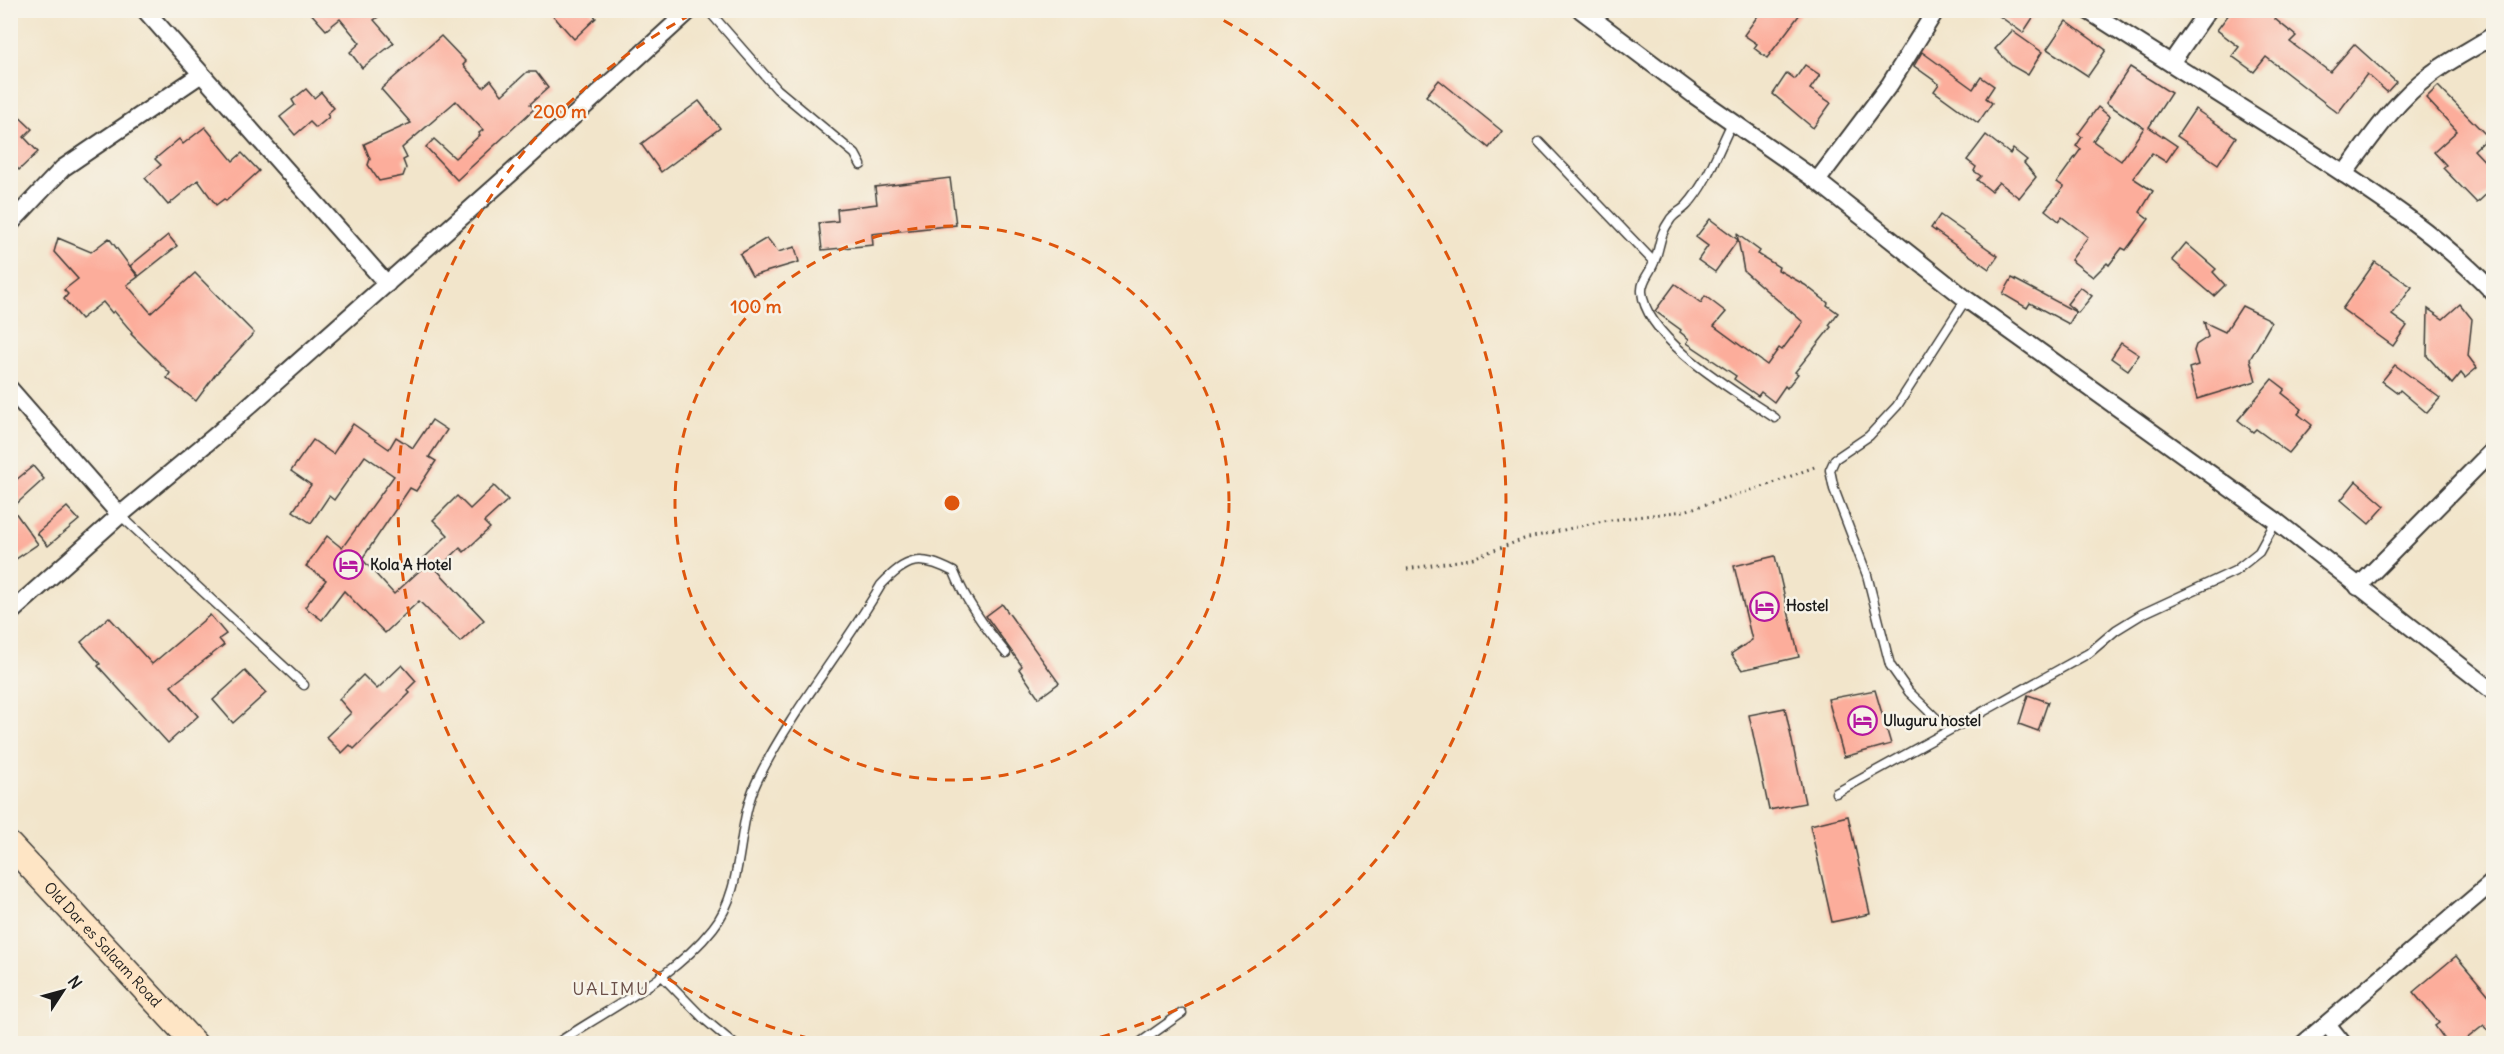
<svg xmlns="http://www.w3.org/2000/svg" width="2504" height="1054" font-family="Delius,sans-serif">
  <rect width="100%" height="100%" fill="#f7f3e8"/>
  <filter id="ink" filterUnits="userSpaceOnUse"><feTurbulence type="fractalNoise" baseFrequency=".0167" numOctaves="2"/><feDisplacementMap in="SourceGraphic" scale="12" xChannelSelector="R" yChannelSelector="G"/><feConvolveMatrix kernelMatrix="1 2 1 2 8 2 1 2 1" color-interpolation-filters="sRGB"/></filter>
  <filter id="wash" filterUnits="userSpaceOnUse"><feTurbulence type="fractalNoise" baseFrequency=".008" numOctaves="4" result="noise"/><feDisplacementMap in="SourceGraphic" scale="24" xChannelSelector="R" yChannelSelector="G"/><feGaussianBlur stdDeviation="1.35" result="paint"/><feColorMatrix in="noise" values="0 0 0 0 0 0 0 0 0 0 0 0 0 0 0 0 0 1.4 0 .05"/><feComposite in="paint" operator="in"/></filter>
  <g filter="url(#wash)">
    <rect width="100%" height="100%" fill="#f2e5cb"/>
    <g id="blocks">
      <!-- building -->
      <g fill="#fcad9b">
        <polygon points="308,10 388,10 374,20 394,43 362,68 350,52 360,43 340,19 326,30"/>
        <polygon points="548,10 590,10 596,18 574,39"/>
        <polygon points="1762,10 1803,10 1767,58 1754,48 1757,44 1744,35"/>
        <polygon points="1991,10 2038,10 2023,33"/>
        <polygon points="2232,10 2281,10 2275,19 2296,36 2290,42 2330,72 2354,44 2396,82 2387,92 2367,74 2338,113 2266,57 2254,72 2232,56 2239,47 2217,30"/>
        <polygon points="2066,21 2106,50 2088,76 2047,49"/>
        <polygon points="2012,31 2042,52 2028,75 2012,66 1995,49"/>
        <polygon points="441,36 466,62 463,65 483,87 491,80 502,95 527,72 536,72 548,88 530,104 534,109 457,180 426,147 434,139 455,158 480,135 479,133 483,130 456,101 402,148 407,158 403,160 406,168 403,176 379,181 368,165 370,159 364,144 411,123 381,89"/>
        <polygon points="1922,52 1973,89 1981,77 1994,86 1986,98 1992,103 1978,123 1934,91 1939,84 1914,66"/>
        <polygon points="1805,65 1820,75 1810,89 1831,103 1813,128 1773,94 1787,73 1795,79"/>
        <polygon points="2130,67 2171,93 2149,127 2177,146 2166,162 2152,153 2133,178 2153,191 2140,212 2149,219 2126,250 2122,248 2109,265 2107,263 2093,277 2071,260 2088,237 2062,217 2059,221 2045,210 2064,187 2057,182 2081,149 2076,146 2082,137 2078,134 2098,107 2110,117 2093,141 2121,161 2144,128 2106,103"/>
        <polygon points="1439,80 1502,131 1489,148 1426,96"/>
        <polygon points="2438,86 2488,137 2474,150 2493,170 2493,188 2477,203 2443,168 2446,165 2434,152 2457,131 2426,98"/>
        <polygon points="306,89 314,98 321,92 334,108 327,114 329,117 316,128 310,122 295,135 280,117 295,105 292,100"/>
        <polygon points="699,101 720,128 661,172 641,144"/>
        <polygon points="10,108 32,129 24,137 38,152 19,170 10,161"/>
        <polygon points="2195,109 2236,137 2218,164 2177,136"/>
        <polygon points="205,127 233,161 242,153 259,171 226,201 224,199 216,205 198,180 168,205 145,178 161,165 155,159 179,139 183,144"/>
        <polygon points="1986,135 2010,154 2013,149 2027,160 2024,163 2036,177 2019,198 1999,182 1991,191 1977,180 1981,176 1974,171 1976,167 1967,160"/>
        <polygon points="950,178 956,225 872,234 873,245 822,250 819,223 838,221 837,209 877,204 875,187"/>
        <polygon points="1940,215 1998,256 1989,269 1931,228"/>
        <polygon points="1710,219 1738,240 1715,272 1698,260 1708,246 1696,237"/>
        <polygon points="1737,234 1760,251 1758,254 1779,267 1778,270 1805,285 1828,303 1827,305 1838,313 1829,325 1831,327 1795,372 1798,374 1787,388 1785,386 1774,402 1761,392 1758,396 1734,379 1736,376 1687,343 1689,339 1680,332 1681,330 1655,311 1675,284 1701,303 1705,296 1726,312 1714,326 1767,365 1779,348 1782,350 1803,322 1744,271"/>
        <polygon points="168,235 177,246 139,276 130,266"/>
        <polygon points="58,238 91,252 109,238 138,277 127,285 151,313 195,273 254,333 215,375 196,401 167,378 170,373 131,334 132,332 114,311 112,313 103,302 81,319 64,299 68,294 64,290 78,279 54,252"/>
        <polygon points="767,238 778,252 795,247 799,262 752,276 740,254"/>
        <polygon points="2186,243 2216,269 2213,272 2225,285 2214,296 2172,260"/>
        <polygon points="2375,262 2412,287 2392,315 2407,326 2393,346 2342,309"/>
        <polygon points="2012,278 2076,312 2069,324 2030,303 2027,308 2003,294"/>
        <polygon points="2080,287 2092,296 2078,313 2067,304"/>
        <polygon points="2460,304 2472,319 2468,356 2477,368 2465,378 2461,373 2452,384 2427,356 2428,309 2443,319"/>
        <polygon points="2242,306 2267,318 2271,323 2250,359 2256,381 2197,399 2189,368 2198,365 2194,351 2196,345 2208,337 2204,322 2225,332"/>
        <polygon points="2121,343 2139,355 2128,370 2111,358"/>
        <polygon points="2395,365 2440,398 2427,413 2400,390 2398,393 2382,381"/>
        <polygon points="2272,379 2285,389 2282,393 2302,409 2298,414 2312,425 2289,453 2256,429 2253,432 2238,420"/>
        <polygon points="432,420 447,430 429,457 436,461 416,491 410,488 362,559 394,594 428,563 424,558 448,535 433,520 457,496 470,509 494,486 508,500 484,522 490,528 464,552 460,548 437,570 484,620 460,642 419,601 385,633 344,591 322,620 305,607 326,580 306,566 327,536 342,548 394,476 365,456 334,500 329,496 311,523 293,511 311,485 291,471 313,440 333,454 353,424 389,449 396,437 413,448"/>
        <polygon points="33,466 44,479 12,508 38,544 10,563 10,485"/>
        <polygon points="2356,481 2385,506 2369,524 2341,500"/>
        <polygon points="67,507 79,520 48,546 37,533"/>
        <polygon points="1775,556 1799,657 1742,670 1731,654 1752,640 1734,566"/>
        <polygon points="1002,604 1059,683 1039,698 1019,669 1022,666 986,616"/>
        <polygon points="210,615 226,634 219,639 224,645 171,686 198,716 168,743 98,666 100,664 81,642 109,617 152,664"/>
        <polygon points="402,665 416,681 407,690 410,693 354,749 350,745 342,753 326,737 351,713 339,699 363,675 377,689"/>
        <polygon points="245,671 266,693 233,723 213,700"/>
        <polygon points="1875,690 1891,744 1844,757 1828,699"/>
        <polygon points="2028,695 2048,702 2038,731 2019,724"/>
        <polygon points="1785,708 1805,803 1769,810 1749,715"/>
        <polygon points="1848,816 1870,914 1832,922 1810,825"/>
        <polygon points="2456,956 2493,1000 2493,1036 2484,1025 2460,1044 2448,1044 2435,1026 2439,1023 2413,992"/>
      </g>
    </g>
  </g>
  <g filter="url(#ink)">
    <use href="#blocks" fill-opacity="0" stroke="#3c3a36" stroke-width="1.5"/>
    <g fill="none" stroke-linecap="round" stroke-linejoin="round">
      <defs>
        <g id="lane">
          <polyline points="708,10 777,89 855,154 861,165"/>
          <path d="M1733,121C1719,148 1708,182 1687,205C1682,211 1674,213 1670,220C1658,237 1661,246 1654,262C1651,272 1641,280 1642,292C1646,341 1738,393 1775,418"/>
          <polyline points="1539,142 1654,262"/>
          <polyline points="120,515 304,685"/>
          <polyline points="1959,725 1939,721 1909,692 1890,665 1867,575 1834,489 1830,470 1835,459 1869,436 1897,406 1966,299"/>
          <polyline points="1836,793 2089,653 2116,630 2142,614 2235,571 2259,552 2276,521"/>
          <polyline points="661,975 703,1018 734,1044"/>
          <path d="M556,1044C609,1008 673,979 713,928C746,887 735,826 757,781C791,711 842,652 881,585C907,558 919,554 954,572C966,602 985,628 1006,653"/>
          <polyline points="1138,1044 1182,1013"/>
        </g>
        <g id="street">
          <polyline points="145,10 387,284"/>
          <polyline points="1581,10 1694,95 1817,181 1966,299 2276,521 2494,692"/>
          <path d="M2087,10C2157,54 2226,98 2295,142C2364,187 2437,232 2494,293"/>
          <polyline points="2171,63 2208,10"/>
          <path d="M2344,174C2370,139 2395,101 2430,75C2449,60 2473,49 2494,35"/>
          <polyline points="1817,181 1890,84 1936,10"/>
          <polyline points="10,224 63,168 200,75"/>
          <polyline points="10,389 120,515"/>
          <polyline points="2358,587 2494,449"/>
          <polyline points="10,613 120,515 214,437 510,174 690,10"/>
          <polyline points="2327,1024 2343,1044"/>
          <polyline points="2303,1044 2494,881"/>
        </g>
        <g id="secondary">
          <path id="s1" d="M10,845L195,1044"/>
        </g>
      </defs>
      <!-- lane casing -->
      <use href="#lane" stroke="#3c3a36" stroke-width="11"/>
      <!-- street casing -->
      <use href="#street" stroke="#3c3a36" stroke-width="20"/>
      <!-- secondary casing -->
      <use href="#secondary" stroke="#3c3a36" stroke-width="27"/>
      <!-- path -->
      <polyline stroke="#3c3a36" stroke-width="3" stroke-dasharray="1.5 4.5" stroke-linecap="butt" points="1407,569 1470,559 1524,539 1603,521 1684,511 1768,485 1817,466"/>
      <!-- lane -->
      <use href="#lane" stroke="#fff" stroke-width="8"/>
      <!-- street -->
      <use href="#street" stroke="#fff" stroke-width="16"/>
      <!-- secondary -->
      <use href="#secondary" stroke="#fee5c5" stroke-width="24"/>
    </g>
  </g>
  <!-- distance rings -->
  <g fill="none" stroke="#de560d" stroke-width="3" stroke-dasharray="10 8">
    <circle cx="952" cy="503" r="277"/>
    <path d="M827 1043A554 554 0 0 1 696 12M1208 12A554 554 0 0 1 1077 1043"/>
  </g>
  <!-- icons -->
  <defs>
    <symbol id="hotel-ring" viewBox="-11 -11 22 22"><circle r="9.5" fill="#f7f3e8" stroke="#b5179e" stroke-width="1.5"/><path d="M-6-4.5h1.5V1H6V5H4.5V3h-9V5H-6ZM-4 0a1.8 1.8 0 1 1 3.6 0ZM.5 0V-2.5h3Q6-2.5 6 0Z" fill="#b5179e"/></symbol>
  </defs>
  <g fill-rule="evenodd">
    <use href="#hotel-ring" x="332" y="548" width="33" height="33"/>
    <use href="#hotel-ring" x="1748" y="590" width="33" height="33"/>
    <use href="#hotel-ring" x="1846" y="704" width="33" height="33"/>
  </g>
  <g text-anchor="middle" stroke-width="5" stroke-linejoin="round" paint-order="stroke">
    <!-- poi labels -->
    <g font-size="15" font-weight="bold" fill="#1c1c1c" stroke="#f7f3e8" text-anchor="start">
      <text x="370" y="570">Kola A Hotel</text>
      <text x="1786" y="611">Hostel</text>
      <text x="1883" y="726">Uluguru hostel</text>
    </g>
    <!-- street labels -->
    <g font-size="15" fill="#1c1c1c" stroke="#f7f3e8">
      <text dy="5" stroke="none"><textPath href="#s1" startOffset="136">Old Dar es Salaam Road</textPath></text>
    </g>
    <!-- quarter labels -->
    <g font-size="18" letter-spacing="1.5" fill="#6a4f48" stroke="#f7f3e8">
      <text x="611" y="995">UALIMU</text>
    </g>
  </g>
  <circle cx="952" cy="503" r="9" fill="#de560d" stroke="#f7f3e8" stroke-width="3"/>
  <g font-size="18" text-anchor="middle" font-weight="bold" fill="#de560d" stroke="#f7f3e8" stroke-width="5" stroke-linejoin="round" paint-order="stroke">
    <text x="560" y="118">200 m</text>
    <text x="756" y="313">100 m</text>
  </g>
  <!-- margin -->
  <rect width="2504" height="1054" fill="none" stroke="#f7f3e8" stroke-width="36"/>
  <!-- north arrow -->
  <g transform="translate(63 991) rotate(54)" stroke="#f7f3e8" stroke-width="4.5" paint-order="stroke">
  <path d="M0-4.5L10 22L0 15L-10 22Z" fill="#1c1c1c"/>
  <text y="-9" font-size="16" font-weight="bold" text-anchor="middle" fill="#1c1c1c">N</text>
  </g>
</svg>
